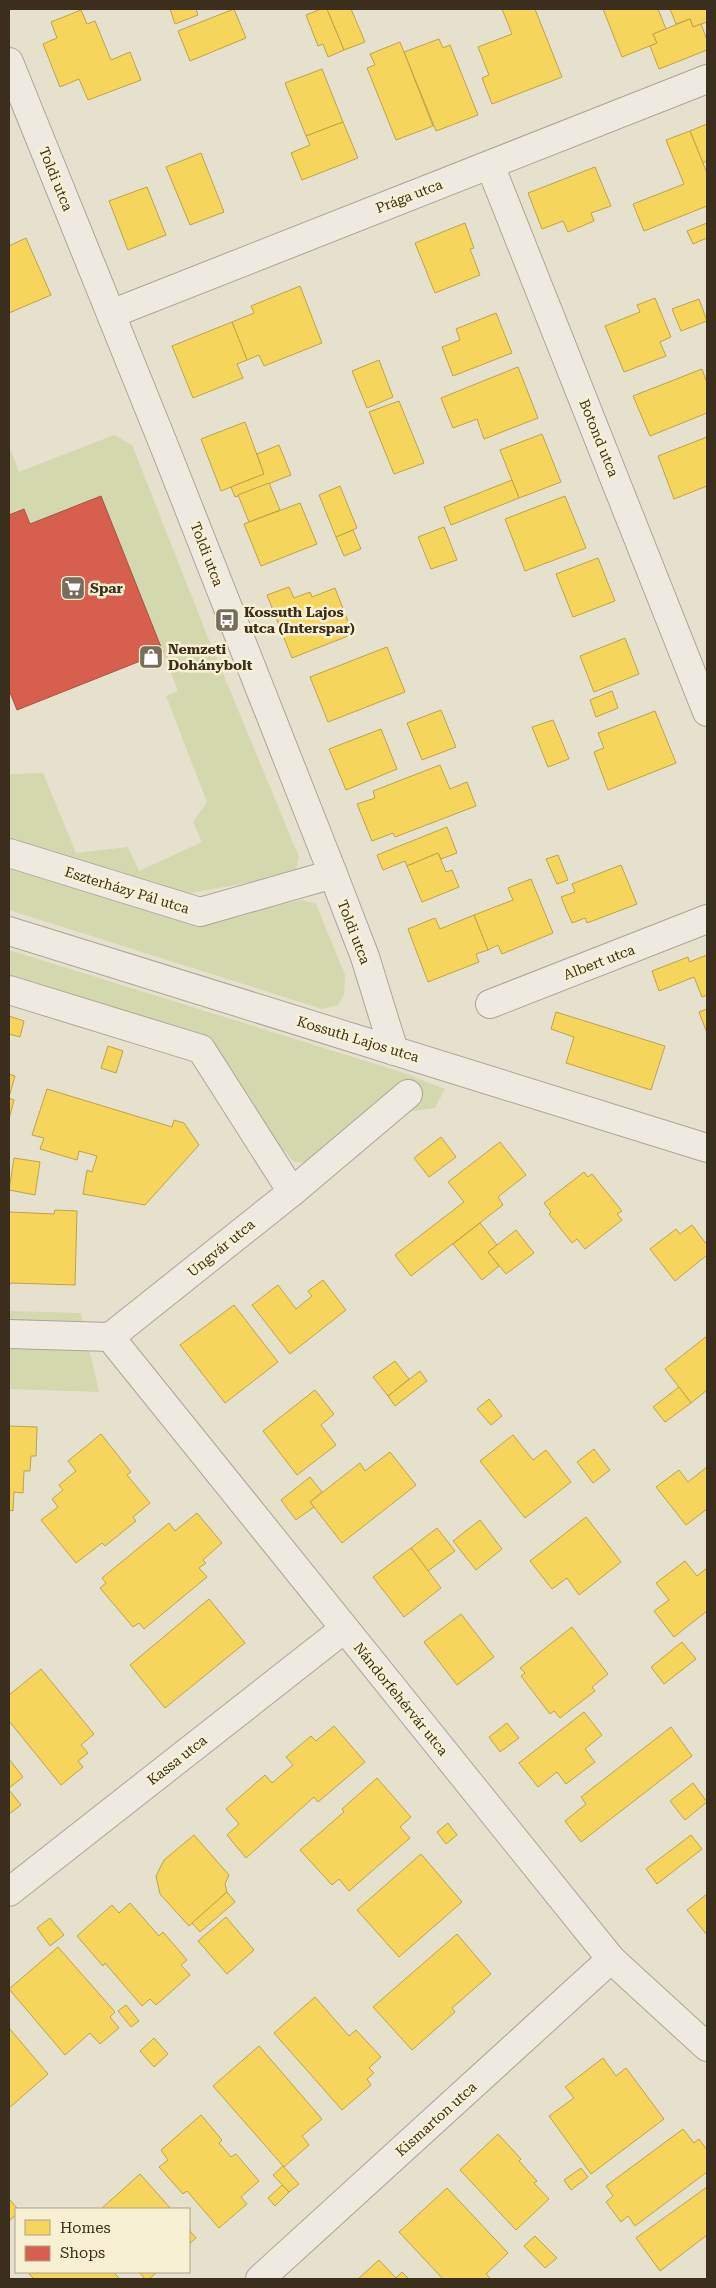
<svg xmlns="http://www.w3.org/2000/svg" width="716" height="2288" font-family="'Roboto Serif',serif">
  <rect width="100%" height="100%" fill="#e6e1cc"/>
  <!-- green -->
  <g fill="#d4d8ae">
    <polygon points="114,435 132,445 207,635 299,857 296,869 285,876 185,894 9,842 9,774 43,773 76,853 128,847 139,871 202,842 193,822 207,802 166,696 178,691 101,497 30,524 24,509 9,515 9,446 19,472"/>
    <polygon points="9,869 175,919 201,923 302,900 316,904 345,975 344,995 338,1005 322,1009 9,910"/>
    <polygon points="9,950 401,1072 445,1089 435,1108 407,1112 365,1111 311,1163 294,1162 273,1138 196,1035 9,978"/>
    <polygon points="9,1311 81,1313 99,1392 9,1389"/>
  </g>
  <!-- homes -->
  <g fill="#f6d55c" stroke="#bea349">
    <polygon points="170,9 196,9 198,15 175,24"/>
    <polygon points="234,9 246,38 190,61 178,31"/>
    <polygon points="321,9 327,9 344,50 328,57 323,44 318,46 306,15"/>
    <polygon points="327,9 351,9 365,42 344,50"/>
    <polygon points="502,9 535,9 562,77 492,104 482,78 489,75 478,47 512,34"/>
    <polygon points="603,9 658,9 666,29 653,34 657,43 622,57"/>
    <polygon points="670,9 707,9 707,22 693,27 690,19 676,24"/>
    <polygon points="81,10 87,24 95,21 111,60 130,52 141,80 88,100 79,79 60,87 43,44 57,38 51,22"/>
    <polygon points="690,19 693,27 701,24 707,40 707,50 659,69 650,46 657,43 653,34"/>
    <polygon points="439,39 443,48 450,45 478,115 436,131 404,52"/>
    <polygon points="400,42 433,126 396,140 367,68 375,65 370,54"/>
    <polygon points="322,69 343,122 306,136 285,83"/>
    <polygon points="343,122 358,158 302,180 291,153 310,145 306,136"/>
    <polygon points="707,124 707,161 703,163 690,131"/>
    <polygon points="690,131 707,173 707,206 644,231 633,204 684,184 666,140"/>
    <polygon points="201,153 224,212 190,225 166,167"/>
    <polygon points="595,167 611,206 591,213 594,221 568,232 563,221 542,229 528,193"/>
    <polygon points="147,187 166,235 128,250 109,201"/>
    <polygon points="465,223 474,248 470,249 480,275 435,293 415,243"/>
    <polygon points="707,223 707,238 693,244 687,231"/>
    <polygon points="26,238 51,295 9,313 9,246"/>
    <polygon points="300,286 322,343 264,366 259,355 247,360 232,322 254,313 251,306"/>
    <polygon points="655,298 671,337 660,342 666,356 624,372 605,326 640,312 637,305"/>
    <polygon points="699,299 707,321 681,331 672,309"/>
    <polygon points="496,313 512,353 453,376 442,347 460,340 456,329"/>
    <polygon points="232,322 247,360 237,364 243,378 193,398 172,346"/>
    <polygon points="379,360 393,397 367,408 352,371"/>
    <polygon points="518,367 538,418 484,439 477,419 453,428 441,398"/>
    <polygon points="702,369 707,383 707,413 650,436 633,396"/>
    <polygon points="399,401 424,463 394,474 369,412"/>
    <polygon points="245,422 264,474 221,491 201,439"/>
    <polygon points="542,434 561,482 519,498 500,450"/>
    <polygon points="707,437 707,486 674,499 658,456"/>
    <polygon points="279,445 291,475 235,497 231,487 264,474 257,454"/>
    <polygon points="512,480 519,498 451,525 444,507"/>
    <polygon points="269,483 280,510 249,522 238,495"/>
    <polygon points="340,486 357,528 336,537 319,495"/>
    <polygon points="565,496 586,548 525,571 505,519"/>
    <polygon points="300,503 317,544 261,566 244,524"/>
    <polygon points="444,527 457,560 431,569 418,537"/>
    <polygon points="353,530 361,549 344,556 336,537"/>
    <polygon points="598,558 615,601 573,617 556,574"/>
    <polygon points="289,587 294,598 310,592 312,597 335,588 353,634 292,658 267,595"/>
    <polygon points="625,638 639,674 594,692 580,656"/>
    <polygon points="387,647 405,692 328,722 310,677"/>
    <polygon points="612,691 618,708 596,717 590,700"/>
    <polygon points="441,710 456,747 422,760 407,723"/>
    <polygon points="655,711 676,763 608,790 594,752 604,748 598,733"/>
    <polygon points="553,720 569,759 548,767 532,727"/>
    <polygon points="381,729 397,769 346,790 329,749"/>
    <polygon points="440,765 450,789 467,782 476,806 395,837 393,833 372,841 357,804 375,798 373,791"/>
    <polygon points="447,827 457,853 441,859 438,853 407,866 405,861 383,870 377,855"/>
    <polygon points="438,853 446,872 452,870 459,887 422,902 407,866"/>
    <polygon points="558,855 568,880 557,884 546,859"/>
    <polygon points="621,865 637,904 587,923 585,918 572,923 561,897 575,892 572,884"/>
    <polygon points="531,879 553,933 502,954 498,945 488,950 474,915 513,900 508,888"/>
    <polygon points="474,915 488,950 476,954 479,962 428,982 408,929 435,918 440,929"/>
    <polygon points="707,955 707,995 702,997 694,977 659,991 652,971 688,957 689,962"/>
    <polygon points="707,1009 707,1033 699,1012"/>
    <polygon points="556,1012 665,1046 651,1090 566,1063 574,1037 551,1029"/>
    <polygon points="9,1016 24,1021 20,1037 9,1034"/>
    <polygon points="108,1046 123,1051 116,1073 101,1068"/>
    <polygon points="9,1074 15,1076 9,1097"/>
    <polygon points="47,1089 172,1127 174,1120 184,1123 199,1145 145,1205 83,1194 87,1170 92,1172 97,1156 79,1151 77,1160 40,1149 44,1138 32,1135"/>
    <polygon points="9,1098 14,1100 9,1119"/>
    <polygon points="441,1137 456,1157 429,1177 414,1158"/>
    <polygon points="500,1142 526,1175 498,1197 503,1205 411,1276 395,1255 464,1202 448,1182"/>
    <polygon points="14,1158 40,1162 35,1195 9,1190"/>
    <polygon points="584,1172 588,1177 592,1174 622,1211 617,1214 622,1220 585,1249 577,1239 572,1243 549,1214 551,1212 544,1203"/>
    <polygon points="55,1210 77,1211 75,1285 11,1283 9,1286 9,1212 54,1214"/>
    <polygon points="480,1223 497,1245 488,1252 499,1266 482,1280 453,1244"/>
    <polygon points="692,1225 707,1245 707,1255 675,1281 650,1249 676,1229 680,1234"/>
    <polygon points="516,1230 534,1253 506,1274 488,1252"/>
    <polygon points="323,1280 346,1310 290,1354 252,1305 278,1285 296,1309 312,1296 308,1291"/>
    <polygon points="234,1305 278,1362 225,1403 180,1345"/>
    <polygon points="707,1336 707,1390 691,1403 665,1369"/>
    <polygon points="395,1361 409,1379 388,1396 373,1377"/>
    <polygon points="420,1371 427,1381 395,1406 388,1396"/>
    <polygon points="679,1387 691,1403 665,1422 653,1407"/>
    <polygon points="315,1390 334,1414 321,1425 336,1445 297,1475 263,1431"/>
    <polygon points="489,1399 502,1416 491,1425 477,1409"/>
    <polygon points="9,1426 37,1427 36,1456 31,1456 30,1471 24,1471 23,1493 14,1492 13,1511 9,1510"/>
    <polygon points="101,1434 131,1472 127,1475 150,1503 133,1517 136,1521 105,1546 102,1543 76,1563 41,1520 58,1507 52,1499 63,1490 59,1485 76,1471 68,1461"/>
    <polygon points="513,1435 533,1460 546,1450 571,1482 525,1518 480,1461"/>
    <polygon points="594,1449 610,1470 593,1483 577,1462"/>
    <polygon points="390,1452 416,1485 342,1543 310,1502 360,1463 365,1471"/>
    <polygon points="707,1467 707,1509 686,1525 656,1487 679,1470 688,1482"/>
    <polygon points="310,1477 322,1492 310,1502 314,1507 296,1520 281,1500"/>
    <polygon points="197,1513 222,1543 203,1560 206,1563 199,1568 207,1577 144,1629 139,1623 133,1627 100,1588 106,1583 102,1578 169,1523 175,1531"/>
    <polygon points="586,1517 621,1562 579,1595 567,1578 552,1589 530,1561"/>
    <polygon points="480,1520 502,1549 476,1570 453,1541"/>
    <polygon points="437,1528 455,1551 428,1571 411,1548"/>
    <polygon points="411,1548 441,1588 404,1617 373,1577"/>
    <polygon points="685,1561 697,1576 707,1568 707,1611 674,1637 654,1611 669,1600 656,1583"/>
    <polygon points="209,1599 245,1643 165,1708 130,1665"/>
    <polygon points="461,1614 494,1657 457,1685 424,1642"/>
    <polygon points="572,1627 608,1674 592,1687 595,1691 560,1718 554,1711 550,1714 521,1676 525,1673 520,1668"/>
    <polygon points="682,1642 696,1659 664,1684 651,1667"/>
    <polygon points="41,1669 94,1734 81,1745 88,1753 78,1761 83,1767 61,1785 9,1721 9,1695"/>
    <polygon points="584,1712 602,1735 585,1749 595,1762 566,1784 557,1772 538,1787 519,1763"/>
    <polygon points="507,1723 519,1738 500,1752 489,1737"/>
    <polygon points="334,1726 365,1762 318,1802 314,1797 246,1858 227,1835 239,1824 226,1809 265,1775 272,1783 293,1765 286,1757 311,1736 316,1741"/>
    <polygon points="671,1727 692,1756 581,1842 565,1821 586,1804 581,1797"/>
    <polygon points="9,1759 23,1777 9,1788"/>
    <polygon points="377,1778 411,1817 400,1827 410,1838 349,1891 339,1879 332,1885 300,1850 344,1812 342,1809"/>
    <polygon points="693,1783 707,1802 685,1820 670,1801"/>
    <polygon points="9,1790 21,1805 9,1814"/>
    <polygon points="448,1823 457,1835 446,1844 437,1832"/>
    <polygon points="194,1835 229,1875 225,1884 227,1892 189,1926 160,1894 156,1876 164,1860"/>
    <polygon points="691,1835 702,1849 657,1884 646,1869"/>
    <polygon points="421,1854 462,1902 399,1957 357,1910"/>
    <polygon points="227,1892 235,1902 200,1932 192,1923"/>
    <polygon points="707,1894 707,1935 687,1910"/>
    <polygon points="130,1903 159,1936 163,1932 187,1960 181,1965 190,1975 156,2005 150,1999 142,2006 105,1963 103,1966 77,1936 112,1905 119,1913"/>
    <polygon points="226,1917 254,1950 227,1974 198,1941"/>
    <polygon points="50,1918 64,1935 50,1946 37,1928"/>
    <polygon points="457,1934 491,1974 452,2008 455,2012 412,2050 373,2007"/>
    <polygon points="58,1947 115,2012 110,2017 119,2028 100,2044 90,2033 65,2055 9,1989"/>
    <polygon points="315,1997 349,2036 356,2030 381,2057 369,2068 374,2073 367,2079 371,2085 342,2110 274,2033"/>
    <polygon points="126,2005 139,2021 131,2027 118,2011"/>
    <polygon points="9,2028 48,2074 9,2108"/>
    <polygon points="154,2038 168,2054 154,2067 140,2051"/>
    <polygon points="259,2046 322,2119 302,2136 309,2145 284,2167 213,2086"/>
    <polygon points="603,2058 616,2076 626,2068 664,2119 591,2174 549,2116 574,2098 565,2087"/>
    <polygon points="201,2115 222,2140 219,2143 231,2157 236,2154 259,2181 241,2197 247,2204 219,2228 187,2191 183,2194 159,2167 168,2160 161,2150"/>
    <polygon points="683,2129 694,2143 699,2139 707,2150 707,2172 635,2226 628,2216 621,2222 606,2202 613,2196 606,2186"/>
    <polygon points="498,2134 521,2159 519,2161 537,2181 534,2183 549,2199 516,2230 460,2170"/>
    <polygon points="283,2166 299,2184 289,2192 273,2175"/>
    <polygon points="581,2168 588,2177 571,2190 564,2180"/>
    <polygon points="140,2174 171,2209 101,2209"/>
    <polygon points="282,2185 289,2192 275,2206 268,2198"/>
    <polygon points="707,2187 707,2235 660,2271 636,2238"/>
    <polygon points="447,2188 508,2253 486,2274 491,2279 443,2279 399,2232"/>
    <polygon points="9,2199 18,2209 16,2215 9,2221"/>
    <polygon points="189,2230 196,2238 189,2244"/>
    <polygon points="535,2236 557,2258 545,2268 524,2246"/>
    <polygon points="379,2260 396,2278 402,2272 409,2279 358,2279"/>
    <polygon points="32,2272 113,2272 120,2279 34,2279 29,2274"/>
    <polygon points="139,2272 157,2272 149,2279 145,2279"/>
  </g>
  <!-- shops -->
  <polygon fill="#d6604d" stroke="#a8513f" points="101,496 163,652 17,710 9,690 9,515 24,509 30,524"/>
  <g fill="none" stroke-linecap="round" stroke-linejoin="round">
    <defs>
      <g id="minor">
        <polyline points="9,62 165,448 333,874 365,957 394,1051"/>
        <polyline points="490,165 707,712"/>
        <polyline points="111,314 707,79"/>
        <polyline points="9,853 200,912 333,874"/>
        <polyline points="9,990 201,1049 292,1192"/>
        <polyline points="490,1004 707,919"/>
        <polyline points="9,1334 110,1337 292,1192 408,1094"/>
        <polyline points="110,1337 611,1959 707,2047"/>
        <polyline points="9,1892 344,1629"/>
        <polyline points="260,2279 611,1959"/>
      </g>
      <polyline id="tertiary" points="9,931 707,1148"/>
    </defs>
    <!-- minor casing -->
    <use href="#minor" stroke="#aba596" stroke-width="30"/>
    <!-- tertiary casing -->
    <use href="#tertiary" stroke="#aba596" stroke-width="30"/>
    <!-- minor -->
    <use href="#minor" stroke="#eeeadf" stroke-width="28"/>
    <!-- tertiary -->
    <use href="#tertiary" stroke="#eeeadf" stroke-width="28"/>
  </g>
  <!-- icons -->
  <defs>
    <symbol id="supermarket-square" viewBox="-11 -11 22 22"><rect x="-9" y="-9" width="18" height="18" rx="4" fill="#786d5a" stroke="#f8f0d2"/><path d="M-6-5.5h2.5l.6 2H6L4.5 2H-2.5L-4.4-4H-6ZM-1.5 3.2a1.3 1.3 0 1 0 .1 0ZM3 3.2a1.3 1.3 0 1 0 .1 0Z" fill="#fff"/></symbol>
    <symbol id="bus-square" viewBox="-11 -11 22 22"><rect x="-9" y="-9" width="18" height="18" rx="4" fill="#786d5a" stroke="#f8f0d2"/><path d="M-5-6H5V4H4V6H2V4H-2V6H-4V4H-5ZM-3.5-4V0h7V-4ZM-3.5 1.2v1.5H-2V1.2ZM2 1.2v1.5H3.5V1.2Z" fill="#fff"/></symbol>
    <symbol id="shop-square" viewBox="-11 -11 22 22"><rect x="-9" y="-9" width="18" height="18" rx="4" fill="#786d5a" stroke="#f8f0d2"/><path d="M-5-2.5h2.3a2.7 3.5 0 0 1 5.4 0H5L5.5 6h-11ZM-1.5-2.5h3a1.5 2.3 0 0 0-3 0Z" fill="#fff"/></symbol>
  </defs>
  <g fill-rule="evenodd">
    <use href="#supermarket-square" x="59" y="574" width="28" height="28"/>
    <use href="#bus-square" x="213" y="606" width="28" height="28"/>
    <use href="#shop-square" x="137" y="643" width="28" height="28"/>
  </g>
  <g text-anchor="middle" stroke-width="5" stroke-linejoin="round" paint-order="stroke">
    <!-- street labels -->
    <g font-size="14" fill="#3c2e1d" stroke="#f8f0d2">
      <text transform="translate(56 179) rotate(68)" y="5">Toldi utca</text>
      <text transform="translate(409 196) rotate(-21)" y="5">Prága utca</text>
      <text transform="translate(599 438) rotate(68)" y="5">Botond utca</text>
      <text transform="translate(207 554) rotate(69)" y="5">Toldi utca</text>
      <text transform="translate(127 890) rotate(17)" y="5">Eszterházy Pál utca</text>
      <text transform="translate(354 932) rotate(69)" y="5">Toldi utca</text>
      <text transform="translate(599 962) rotate(-21)" y="5">Albert utca</text>
      <text transform="translate(358 1039) rotate(17)" y="5">Kossuth Lajos utca</text>
      <text transform="translate(221 1248) rotate(-39)" y="5">Ungvár utca</text>
      <text transform="translate(401 1699) rotate(51)" y="5">Nándorfehérvár utca</text>
      <text transform="translate(177 1760) rotate(-38)" y="5">Kassa utca</text>
      <text transform="translate(436 2119) rotate(-42)" y="5">Kismarton utca</text>
    </g>
    <!-- poi labels -->
    <g font-size="14" font-weight="bold" fill="#3c2e1d" stroke="#f8f0d2" text-anchor="start">
      <text x="90" y="593">Spar</text>
      <text x="244" y="617">Kossuth Lajos<tspan x="244" dy="16">utca (Interspar)</tspan></text>
      <text x="168" y="654">Nemzeti<tspan x="168" dy="16">Dohánybolt</tspan></text>
    </g>
  </g>
  <!-- border -->
  <rect width="716" height="2288" fill="none" stroke="#3c2e1d" stroke-width="20"/>
  <!-- legend -->
  <rect x="15" y="2208" width="175" height="65" fill="#f8f0d2" stroke="#ada28a"/>
  <rect x="25" y="2220" width="25" height="15" fill="#f6d55c" stroke="#ada28a"/>
  <text x="60" y="2233" font-size="15" fill="#3c2e1d">Homes</text>
  <rect x="25" y="2246" width="25" height="15" fill="#d6604d" stroke="#ada28a"/>
  <text x="60" y="2258" font-size="15" fill="#3c2e1d">Shops</text>
</svg>
